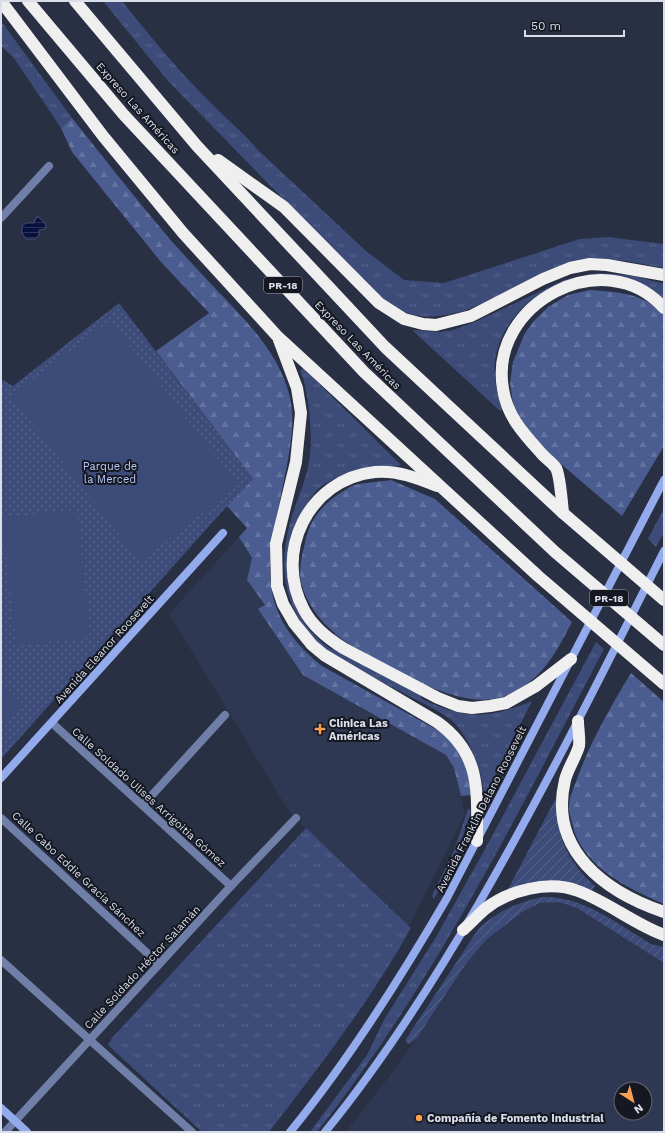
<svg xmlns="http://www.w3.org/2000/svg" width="665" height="1133" font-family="'Work Sans',sans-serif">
  <defs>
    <pattern id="grass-tufts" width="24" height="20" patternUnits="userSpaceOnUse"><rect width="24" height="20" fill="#3c4b78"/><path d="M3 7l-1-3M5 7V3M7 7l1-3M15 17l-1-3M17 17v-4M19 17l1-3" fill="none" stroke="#58648b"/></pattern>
    <pattern id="forest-firs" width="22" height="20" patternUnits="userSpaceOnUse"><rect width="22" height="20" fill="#4b5d90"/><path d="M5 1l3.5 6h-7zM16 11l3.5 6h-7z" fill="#6474a0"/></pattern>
    <pattern id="park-dots" width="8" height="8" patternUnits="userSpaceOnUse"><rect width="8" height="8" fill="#3c4b78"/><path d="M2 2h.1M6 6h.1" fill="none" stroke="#58648b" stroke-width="1.8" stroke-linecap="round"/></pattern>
    <pattern id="garden-furrows" width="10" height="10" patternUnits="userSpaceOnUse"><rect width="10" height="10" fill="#3c4b78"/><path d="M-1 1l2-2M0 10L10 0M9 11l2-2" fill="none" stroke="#58648b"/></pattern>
    <pattern id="water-rules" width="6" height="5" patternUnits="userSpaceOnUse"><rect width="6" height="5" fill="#08113e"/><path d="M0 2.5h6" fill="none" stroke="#2b335a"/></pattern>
  </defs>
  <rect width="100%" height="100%" fill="#293043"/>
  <!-- built -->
  <g fill="#2f3852" fill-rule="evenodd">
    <polygon points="239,537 252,558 247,580 265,605 258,610 353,703 446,755 454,768 465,814 409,926 290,813 169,614"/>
    <path d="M549,902H559L577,908L664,963V1132H346L388,1078L427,1024L465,965L486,940L503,926L530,906ZM621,1089H645V1113H621Z"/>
  </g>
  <!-- grass -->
  <g fill="url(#grass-tufts)">
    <path d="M103,1H122C149,35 176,68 207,99C223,116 241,130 257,149L366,251L404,280L444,283L580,239L608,237L664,244V268L626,261L593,259L464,311C430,319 416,320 385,303L168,81Z"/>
    <polygon points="1,21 72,118 61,128 14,58 1,46"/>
    <path d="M598,273L635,276L664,284V299C609,249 511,285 496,355C492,372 497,394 502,410L500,411L412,330L440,332L453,330L475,322L564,280Z"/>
    <path d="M303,368L401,465C392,469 381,466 371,467C353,469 339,476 323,485C314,491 306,505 301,514C277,562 286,619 332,650L354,516L422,699C466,720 487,719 532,701L483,799C486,777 468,733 450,719C436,709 420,702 405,694C380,681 356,668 331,656C287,618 275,575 291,519C296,502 304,485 308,467C312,450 311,427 309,410C307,397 306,383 300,371Z"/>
    <polygon points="664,508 664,532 656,547 648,539"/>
    <path d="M596,642L604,649C517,815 434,984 317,1132H310L367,1055L385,1018L436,937L484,851Z"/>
    <polygon points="468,809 471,810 470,815 457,853 434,899 432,896 453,853"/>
    <path d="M306,828L411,928C371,1000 319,1067 269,1132H202L108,1045L112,1038Z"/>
  </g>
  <!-- forest -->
  <g fill="url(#forest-firs)">
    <path d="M72,118C104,158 135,198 168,237C182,253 197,269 212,285C243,318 280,352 290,398C295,421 291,442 287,465C272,547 245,605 322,666L448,736C465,756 468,769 472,795L461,796L454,768L446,755L303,675L258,609L265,605L247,580L252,558L239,537L247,528L227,506L253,479L156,351L209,313L161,262L72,152L61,128Z"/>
    <path d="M590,290C618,292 644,293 664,315V446L622,516L541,447L514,410L510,383L513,362L525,333L534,321L548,307L568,295Z"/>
    <path d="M391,480L435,499L572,622C555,654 543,679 508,695C495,700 480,701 466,698C430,692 355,652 328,627C317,617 306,600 302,586C297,571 303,553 306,538C311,518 324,503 342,492C346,490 350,486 355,485C366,482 379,482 391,480Z"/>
    <path d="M631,673L664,702V904C627,888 581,866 572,823C571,817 568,810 569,805C570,795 575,785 578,776C592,739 611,706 631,673Z"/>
  </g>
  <!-- park -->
  <polygon fill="url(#park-dots)" points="119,303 253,479 227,506 1,759 1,379 13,386"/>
  <!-- garden -->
  <g fill="url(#garden-furrows)">
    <path d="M559,795C559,803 557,812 558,820C559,844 577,871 595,886L592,891C551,880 546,876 506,893L557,796Z"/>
    <path d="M543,897C583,896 618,924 651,944L664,947V963L577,908L559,902L540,903L522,912L486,940L465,965L417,1038L409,1044L406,1042V1039L479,928C498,911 518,902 543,897Z"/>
  </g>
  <!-- pitch -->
  <g fill="#3c4b78">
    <polygon points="110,320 238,485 140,562 11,396"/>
    <polygon points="77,510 90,637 16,646 2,518"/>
    <polygon points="1,683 22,703 5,722 1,718"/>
  </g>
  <!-- water -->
  <polygon fill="url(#water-rules)" stroke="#474e72" points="37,216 45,223 46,229 39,230 39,235 35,239 26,239 22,233 22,226 26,223 34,223"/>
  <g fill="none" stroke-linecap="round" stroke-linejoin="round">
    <!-- street -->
    <g stroke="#707fa8" stroke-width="8">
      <polyline points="1,218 49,166"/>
      <polyline points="52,723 231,886"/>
      <polyline points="143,805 225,715"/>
      <polyline points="1,818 159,964"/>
      <polyline points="1,960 192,1132"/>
      <polyline points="5,1132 231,886 296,818"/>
    </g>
    <!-- secondary -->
    <g stroke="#93abec" stroke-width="8">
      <polyline points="1,778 223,533"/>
      <polyline points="1,1108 27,1132"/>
      <path d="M290,1132C349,1060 400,979 447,898L664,480"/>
      <path d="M325,1132C383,1061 432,984 478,905C545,789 604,670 664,551"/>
    </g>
    <!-- highway -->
    <g stroke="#efefef" stroke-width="12">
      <polyline points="1,1 103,136 183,233 278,337 538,576 664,684"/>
      <polyline points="28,1 124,115 364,372 555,552 664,645"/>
      <polyline points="75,1 197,146 385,347 563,513 664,600"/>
      <polyline points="218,160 284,207 379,303 404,319 423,324 436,325 471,316 543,279 570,268 590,264 607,265 664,275"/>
      <path d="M279,340L297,388L301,413L296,462L276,544L277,586L283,604L294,623L312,645L324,655L437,722C482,754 477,792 477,841"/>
      <path d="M437,486C417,478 397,470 375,472C308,479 273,553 304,610C313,627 327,638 343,648L438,698L458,706L472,708L490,706L506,703L536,686L571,659"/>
      <path d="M563,513C562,503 560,475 556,468C553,463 545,458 541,453C523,433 507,416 503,389C488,303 605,242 664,308"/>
      <path d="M578,721C578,729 580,738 579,746C576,757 568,768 565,780C548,850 605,892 664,912"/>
      <path d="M463,930C471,923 478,915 485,909C509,890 549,880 578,891C608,902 634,924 664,935"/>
    </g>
  </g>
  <!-- markers -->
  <g fill="#fa9f4f" stroke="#151821" stroke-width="1.5">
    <path d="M318 723h4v4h4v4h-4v4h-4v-4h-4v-4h4z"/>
    <circle cx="419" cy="1118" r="4"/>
  </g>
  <g text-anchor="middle" stroke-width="4" stroke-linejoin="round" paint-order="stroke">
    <!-- shield labels -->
    <g fill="#151821" stroke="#9ea3ae" stroke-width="1">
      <rect x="264" y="277" width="38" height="16" rx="3"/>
      <rect x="590" y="590" width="38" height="16" rx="3"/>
    </g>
    <g font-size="10" font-weight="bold" fill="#d9deea">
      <text x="283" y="289">PR-18</text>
      <text x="609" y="602">PR-18</text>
    </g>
    <!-- street labels -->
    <g font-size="11" fill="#d9deea" stroke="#151821">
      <text transform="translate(138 108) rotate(48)" y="4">Expreso Las Américas</text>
      <text transform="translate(358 345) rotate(46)" y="4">Expreso Las Américas</text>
      <text transform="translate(104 649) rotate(-48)" y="4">Avenida Eleanor Roosevelt</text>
      <text transform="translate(149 797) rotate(42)" y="4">Calle Soldado Ulises Arrigoitia Gómez</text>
      <text transform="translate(481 809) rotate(-63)" y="4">Avenida Franklin Delano Roosevelt</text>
      <text transform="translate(79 874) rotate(43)" y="4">Calle Cabo Eddie Gracia Sánchez</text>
      <text transform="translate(142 967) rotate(-47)" y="4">Calle Soldado Héctor Salamán</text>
    </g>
    <!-- park labels -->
    <g font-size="11" fill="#b8c9f9" stroke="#151821">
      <text x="110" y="470">Parque de<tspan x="110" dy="13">la Merced</tspan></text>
    </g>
    <!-- poi labels -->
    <g font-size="11" font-weight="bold" fill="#d9deea" stroke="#151821" text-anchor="start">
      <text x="329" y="727">Clínica Las<tspan x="329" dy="13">Américas</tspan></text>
      <text x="427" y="1122">Compañía de Fomento Industrial</text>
    </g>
  </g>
  <!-- border -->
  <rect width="665" height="1133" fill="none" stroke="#d9deea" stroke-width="4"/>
  <!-- north arrow -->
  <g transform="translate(633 1101) rotate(144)"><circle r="19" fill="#151821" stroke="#636771"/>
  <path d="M0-3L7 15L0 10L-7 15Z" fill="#fa9f4f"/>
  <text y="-6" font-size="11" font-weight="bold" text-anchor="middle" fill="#d9deea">N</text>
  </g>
  <!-- scale -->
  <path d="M525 30v6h99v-6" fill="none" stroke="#d9deea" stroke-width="2"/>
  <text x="531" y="30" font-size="12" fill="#d9deea" stroke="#151821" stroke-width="3" paint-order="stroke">50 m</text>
</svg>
